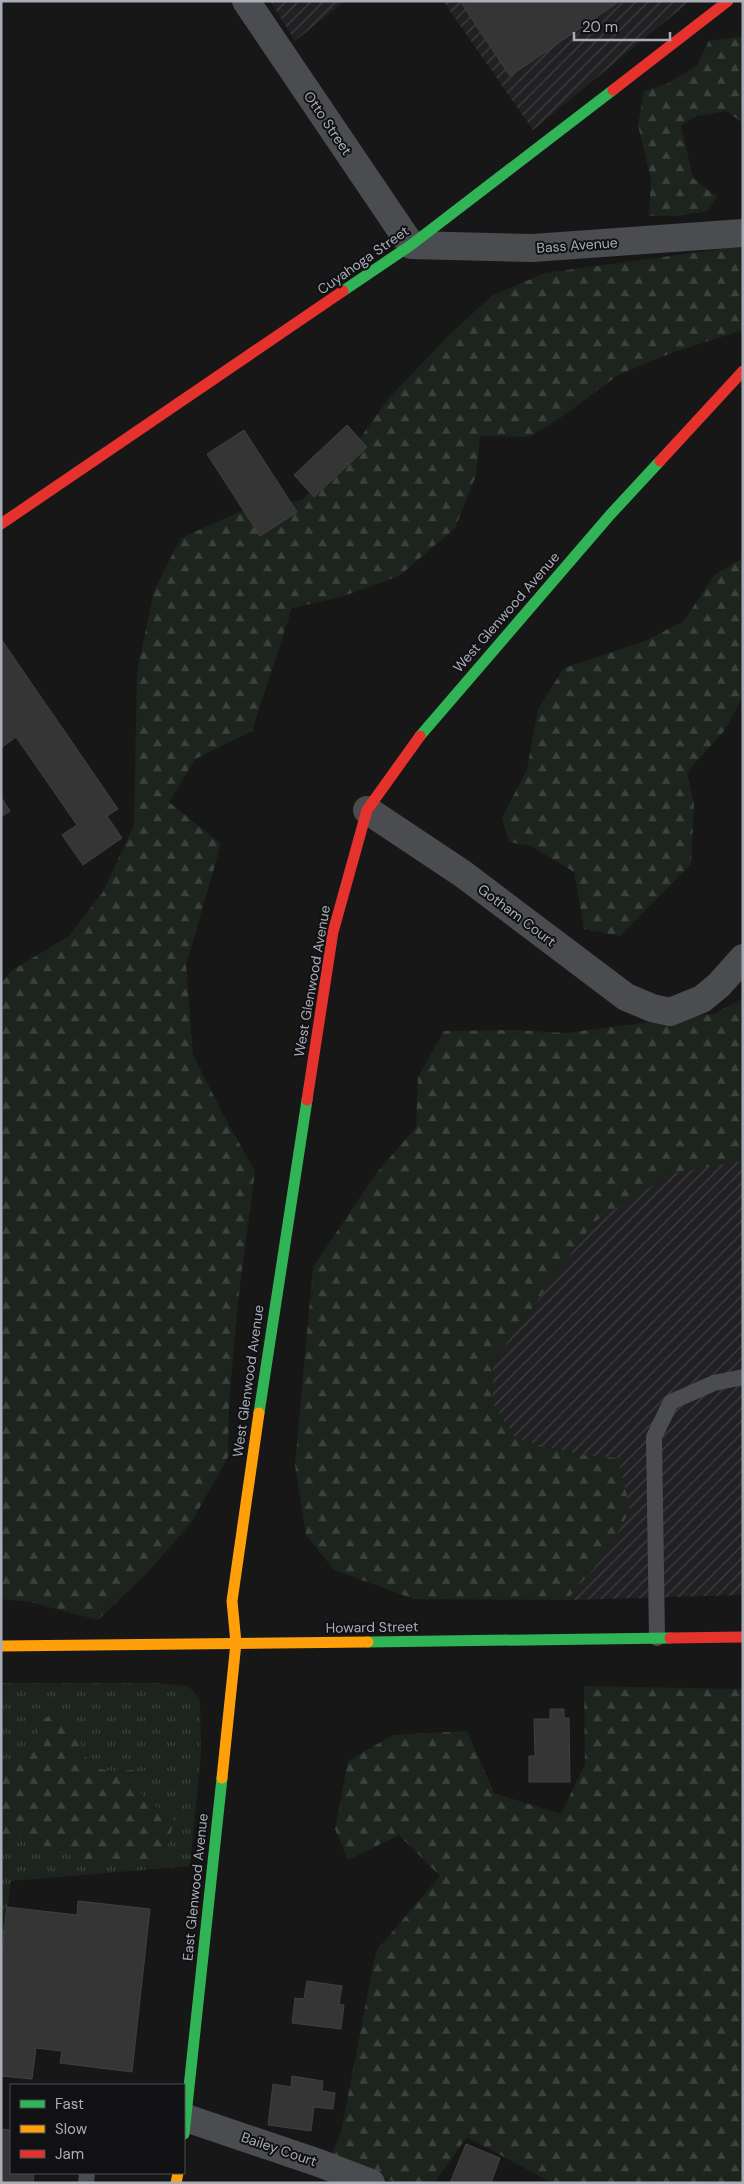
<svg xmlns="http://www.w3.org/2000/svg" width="744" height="2184" font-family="'DM Sans',sans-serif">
  <defs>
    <pattern id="industrial-furrows" width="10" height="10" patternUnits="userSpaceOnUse" patternTransform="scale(1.25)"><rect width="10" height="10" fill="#212123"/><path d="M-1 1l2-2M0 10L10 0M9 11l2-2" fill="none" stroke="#3e3f41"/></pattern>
    <pattern id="grass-tufts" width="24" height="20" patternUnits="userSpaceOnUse" patternTransform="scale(1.25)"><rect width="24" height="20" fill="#1d241e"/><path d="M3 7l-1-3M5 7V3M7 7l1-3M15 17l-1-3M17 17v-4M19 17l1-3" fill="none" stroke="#3b413d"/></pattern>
    <pattern id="forest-firs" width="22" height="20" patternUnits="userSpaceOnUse" patternTransform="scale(1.25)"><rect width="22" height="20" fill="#1d241e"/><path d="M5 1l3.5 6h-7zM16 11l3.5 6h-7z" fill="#3b413d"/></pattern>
  </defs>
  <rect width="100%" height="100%" fill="#171717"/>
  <!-- industrial -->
  <g fill="url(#industrial-furrows)">
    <polygon points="270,1 345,1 295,41"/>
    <polygon points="443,1 690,1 533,130"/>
    <polygon points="743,1160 743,1595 567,1600 609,1550 618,1458 581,1455 516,1439 493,1404 493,1362 594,1222 673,1173"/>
  </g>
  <!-- grass -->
  <polygon fill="url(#grass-tufts)" points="1,1683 153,1683 188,1686 200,1699 201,1756 190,1866 11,1881 1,1960"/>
  <!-- forest -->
  <g fill="url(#forest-firs)">
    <polygon points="743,36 743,123 726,111 697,116 681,125 693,178 717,197 708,211 675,216 649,216 651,179 638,125 644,91 669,83 697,65 709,41"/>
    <polygon points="728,248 743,248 743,330 674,352 618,375 563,416 530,437 480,436 476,475 455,528 399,576 341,597 292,608 252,731 195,759 169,802 221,844 186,965 193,1055 226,1120 255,1171 238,1301 229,1403 228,1457 191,1523 149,1571 98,1620 30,1602 1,1599 1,984 11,971 69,936 103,892 134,825 137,673 154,590 181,538 255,505 302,500 358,441 389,398 451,333 493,295 545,273"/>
    <polygon points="743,558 743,696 725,730 687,772 694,804 691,864 620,936 584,929 574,872 531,846 509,842 502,818 527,769 538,709 564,668 645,641 684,621 714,575"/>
    <polygon points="743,998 743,1161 673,1173 594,1222 493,1362 493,1404 516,1439 581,1455 618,1458 630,1509 609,1550 567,1600 414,1599 334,1570 306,1535 295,1465 313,1267 375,1175 416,1127 418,1077 444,1031 517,1030 565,1033 714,1014"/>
    <polygon points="584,1686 743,1689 743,2183 552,2183 467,2137 434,2183 397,2183 330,2158 341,2132 376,1951 440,1876 399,1835 348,1860 335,1829 348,1761 393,1735 467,1731 494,1793 561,1814 585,1764"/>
    <path d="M60,1712L77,1726C85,1768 91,1773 134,1770L144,1801L175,1814L166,1855L149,1865L112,1859L90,1861L17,1839L1,1843V1762L21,1761L33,1752L39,1720Z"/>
  </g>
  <!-- building -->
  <g fill="#353536" stroke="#3f4043">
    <polygon points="460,1 620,1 510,76"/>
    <polygon points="347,425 367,447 314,497 294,475"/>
    <polygon points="244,430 297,512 260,536 207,454"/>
    <polygon points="1,639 118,809 107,816 122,838 83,865 62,835 77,825 16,737 1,748"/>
    <polygon points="1,797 10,811 1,817"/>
    <polygon points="550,1709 564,1709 564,1718 569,1718 570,1782 529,1782 529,1756 535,1756 534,1719 550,1719"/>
    <polygon points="78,1901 150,1909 132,2072 60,2063 62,2051 36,2048 32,2079 1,2076 1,1960 7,1907 77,1915"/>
    <polygon points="307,1981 342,1986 339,2004 344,2005 341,2029 292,2023 295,1998 304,1999"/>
    <polygon points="292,2076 323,2081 322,2091 335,2093 333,2109 314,2107 311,2131 268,2125 273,2084 291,2087"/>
    <polygon points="1,2129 11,2130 11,2173 34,2173 33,2183 1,2183"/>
    <polygon points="466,2144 500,2158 491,2183 450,2183"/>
  </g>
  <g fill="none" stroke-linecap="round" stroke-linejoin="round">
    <!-- lane -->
    <g stroke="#4b4c50" stroke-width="16">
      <polyline points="657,1638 654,1437 671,1402 714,1383 743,1377"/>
      <polyline points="86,2183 87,2173"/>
    </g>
    <!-- street -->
    <g stroke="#4b4c50" stroke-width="28">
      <polyline points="246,1 411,245 533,248 743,233"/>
      <polyline points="367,810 463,874 626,997 652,1008 670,1012 702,999 719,985 743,958"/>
      <polyline points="186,2118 319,2163 371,2183"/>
    </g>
    <!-- fast -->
    <g stroke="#30b455" stroke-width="11">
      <polyline points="343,291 411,245 613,90"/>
      <polyline points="420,736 610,515 660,461"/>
      <polyline points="259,1413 307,1100"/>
      <polyline points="368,1642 670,1638"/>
      <polyline points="184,2134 222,1778"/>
    </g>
    <!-- slow -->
    <g stroke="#ff9f0a" stroke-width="11">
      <polyline points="1,1646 368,1642"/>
      <polyline points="222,1778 236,1643 232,1601 259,1413"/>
      <polyline points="176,2183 178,2173"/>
    </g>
    <!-- jam -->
    <g stroke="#e5322d" stroke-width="11">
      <polyline points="613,90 728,1"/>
      <polyline points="660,461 743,371"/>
      <polyline points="1,524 343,291"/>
      <polyline points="307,1100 333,932 367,810 420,736"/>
      <polyline points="670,1638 743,1637"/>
    </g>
  </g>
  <g text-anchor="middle" stroke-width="4" stroke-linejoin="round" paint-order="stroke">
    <!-- street labels -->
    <g font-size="14" fill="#a8adb8" stroke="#111113">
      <text transform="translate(328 123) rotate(56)" y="5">Otto Street</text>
      <text transform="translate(577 245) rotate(-4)" y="5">Bass Avenue</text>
      <text transform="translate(363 260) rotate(-35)" y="5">Cuyahoga Street</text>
      <text transform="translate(506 612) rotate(-49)" y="5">West Glenwood Avenue</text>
      <text transform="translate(517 915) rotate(37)" y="5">Gotham Court</text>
      <text transform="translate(312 981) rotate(-80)" y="5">West Glenwood Avenue</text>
      <text transform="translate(248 1381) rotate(-82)" y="5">West Glenwood Avenue</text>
      <text transform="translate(372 1627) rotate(-1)" y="5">Howard Street</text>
      <text transform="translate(195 1887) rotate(-84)" y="5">East Glenwood Avenue</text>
      <text transform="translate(279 2149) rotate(19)" y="5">Bailey Court</text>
    </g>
  </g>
  <!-- border -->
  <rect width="744" height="2184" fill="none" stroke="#a8adb8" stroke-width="5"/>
  <!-- legend -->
  <rect x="10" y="2084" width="175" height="90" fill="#111113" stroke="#4d4f55"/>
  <rect x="20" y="2100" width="25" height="8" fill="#30b455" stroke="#4d4f55"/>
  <text x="55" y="2109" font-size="15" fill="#a8adb8">Fast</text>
  <rect x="20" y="2125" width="25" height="8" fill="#ff9f0a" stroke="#4d4f55"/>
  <text x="55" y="2134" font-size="15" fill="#a8adb8">Slow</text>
  <rect x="20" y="2150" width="25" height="8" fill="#e5322d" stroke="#4d4f55"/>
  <text x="55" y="2159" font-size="15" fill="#a8adb8">Jam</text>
  <!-- scale -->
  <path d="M574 32v8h96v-8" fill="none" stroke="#a8adb8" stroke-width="2.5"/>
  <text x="582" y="32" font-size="15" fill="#a8adb8" stroke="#111113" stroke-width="4" paint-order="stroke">20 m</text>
</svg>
